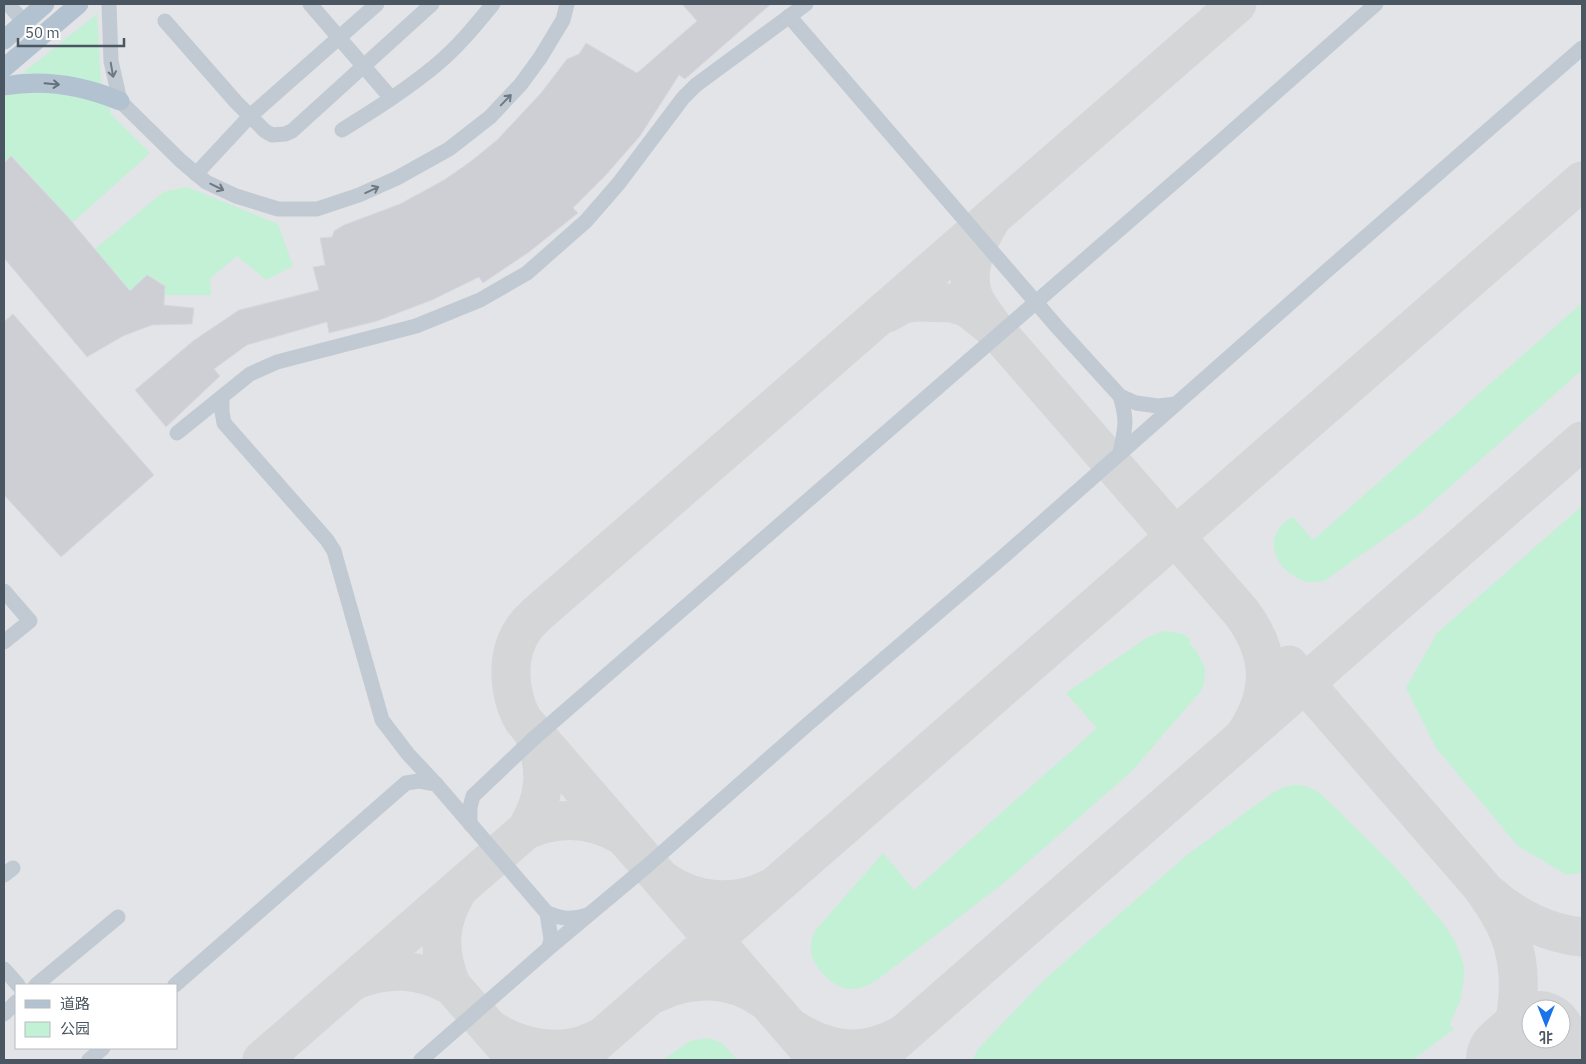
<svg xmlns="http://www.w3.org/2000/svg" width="1586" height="1064" font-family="'IBM Plex Sans','Noto Sans SC',sans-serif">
  <rect width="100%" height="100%" fill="#f5f3f3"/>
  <!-- airport -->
  <path fill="#e2e4e7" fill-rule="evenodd" d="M4,4H1582V1060H4ZM16,985H176V1048H16ZM1531,1009H1561V1039H1531Z"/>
  <!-- green -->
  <g fill="#c3f1d5">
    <polygon points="97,14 101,81 111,114 150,153 73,222 12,156 4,163 4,88"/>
    <polygon points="187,187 278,224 293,266 266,280 237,256 210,278 211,295 165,295 165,285 147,275 130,291 95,249 163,192"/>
    <path d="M1582,303V370L1418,515L1324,581C1318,581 1313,583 1308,582C1284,576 1262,549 1281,526C1284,522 1289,519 1293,517L1313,540Z"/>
    <polygon points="1582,506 1582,872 1567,875 1518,846 1436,748 1406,688 1437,633"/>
    <path d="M1165,631L1183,634L1191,640L1189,643L1197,652L1205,668L1204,684L1200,692L1132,771L1005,882L877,980C869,985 861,989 851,989C836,989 818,972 813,959C809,951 811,940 814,932L883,853L914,890L1097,728L1066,693L1148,637Z"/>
    <path d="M1293,785C1304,785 1311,787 1321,794L1395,867L1444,924L1456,943L1464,966V978L1460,1001L1449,1025L1454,1029L1413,1060H972L979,1048L1045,979L1187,855L1271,794L1282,788Z"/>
    <polygon points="708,1038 723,1044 737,1060 663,1060 690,1041"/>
  </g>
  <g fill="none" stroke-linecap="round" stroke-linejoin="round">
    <!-- taxiway -->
    <g stroke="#d5d6d8" stroke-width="39">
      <path d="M989,223C975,246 962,276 976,302C981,311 988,320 994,328L1241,612C1271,651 1274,691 1246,733"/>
      <polyline points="887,313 903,304 917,302 952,303 968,308 993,328"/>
      <path d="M1289,665L1481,886C1492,902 1503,917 1510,936C1524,973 1520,1026 1500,1060"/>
      <path d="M526,830C546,798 548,768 533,733"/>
      <path d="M664,881C696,903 736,906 771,888"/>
      <path d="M458,890C438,922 437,952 452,986L517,1060"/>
      <path d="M1489,894C1514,917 1548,934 1582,937"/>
      <path d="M355,980C389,967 420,968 452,986"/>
      <path d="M656,993C690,976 731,976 763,999"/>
      <path d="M793,1029C828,1052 863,1056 900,1036"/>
      <path d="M492,1030C516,1046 548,1053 576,1047C585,1045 594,1041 602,1037"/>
      <path d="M262,1060L526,830C559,816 592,817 623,836"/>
      <polyline points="576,1060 1582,181"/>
      <path d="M818,1060L523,720C508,693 505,653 525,627C528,622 533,619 536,615L1237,4"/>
      <polyline points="874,1060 1582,441"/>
    </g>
    <!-- runway -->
    <polyline stroke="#d5d6d8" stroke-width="96" points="1514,1060 1538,1039"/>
  </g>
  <!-- building -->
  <g fill="#cdcfd5" stroke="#d7d9de">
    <polygon points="682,4 771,4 685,79 679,75 640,136 605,176 573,208 578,213 529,252 483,283 479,277 432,300 377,321 329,333 327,322 247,345 214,369 220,376 166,427 135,390 193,341 239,310 319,290 313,267 325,265 320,238 332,237 334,231 344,225 400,204 444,180 470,162 497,140 541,93 567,59 579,54 586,43 637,73 697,21"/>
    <polygon points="11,156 67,216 130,291 147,275 165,286 164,305 194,308 192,324 152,325 123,336 87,357 4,258 4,163"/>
    <polygon points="13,314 154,475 61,557 4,495 4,322"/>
  </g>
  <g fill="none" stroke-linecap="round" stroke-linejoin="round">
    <!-- minor -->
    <g stroke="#c1cad2" stroke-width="15">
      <polyline points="8,4 24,22"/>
      <polyline points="109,4 111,61 120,101 181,161 206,182 236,196 278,209 317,209 359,195 397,178 449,149 490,117 521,84 540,58 563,20 567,4"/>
      <polyline points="310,4 391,98"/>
      <polyline points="789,16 1058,328 1120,396 1136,403 1158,406 1176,404"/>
      <polyline points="165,21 236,102 265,131 272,135 285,134 292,131 432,4"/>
      <path d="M342,130C374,110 406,90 435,66C457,48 475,26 493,4"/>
      <polyline points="196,174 250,116 377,4"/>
      <path d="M1120,396C1128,421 1125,428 1120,453"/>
      <polyline points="222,397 222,412 224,423 327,540 334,551 382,720 408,754 436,784"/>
      <polyline points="177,433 250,374 277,362 416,326 480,300 527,273 586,221 619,183 683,98 696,85 806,4"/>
      <polyline points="4,591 30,621 4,642"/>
      <polyline points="470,824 470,807 473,796 532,740 1211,150 1376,4"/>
      <polyline points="4,875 13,868"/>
      <path d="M547,913C562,919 572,920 587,915"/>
      <polyline points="4,969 18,985"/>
      <polyline points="36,985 118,917"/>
      <polyline points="175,985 406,783 419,781 436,784 547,913 551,939 549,948"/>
      <polyline points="4,1014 16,1002"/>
      <polyline points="89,1060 103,1048"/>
      <polyline points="421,1060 549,948 647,866 808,724 1004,556 1322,275 1582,48"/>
    </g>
    <!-- major -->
    <g stroke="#b3c2d1" stroke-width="19">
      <polyline points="4,40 45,4"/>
      <polyline points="4,68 79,4"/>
      <path d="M4,86C43,79 84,86 120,101"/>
    </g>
  </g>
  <!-- one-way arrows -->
  <defs><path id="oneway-shaft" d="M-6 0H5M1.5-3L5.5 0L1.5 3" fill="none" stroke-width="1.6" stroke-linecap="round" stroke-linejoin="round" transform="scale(1.25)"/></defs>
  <g stroke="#6e7983">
    <use href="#oneway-shaft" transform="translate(112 70) rotate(80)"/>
    <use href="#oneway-shaft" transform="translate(506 100) rotate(-46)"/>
    <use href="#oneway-shaft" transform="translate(217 187) rotate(26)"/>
    <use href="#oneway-shaft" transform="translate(372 190) rotate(-25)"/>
  </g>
  <use stroke="#64717d" href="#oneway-shaft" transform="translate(52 84) rotate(5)"/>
  <!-- border -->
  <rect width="1586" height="1064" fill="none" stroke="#4a5661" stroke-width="10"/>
  <!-- legend -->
  <rect x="15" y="984" width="162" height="65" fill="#ffffff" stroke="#b7bbc0"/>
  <rect x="25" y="1000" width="25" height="8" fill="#b3c2d1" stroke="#b7bbc0"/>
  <text x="60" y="1009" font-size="15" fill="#4a5661">道路</text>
  <rect x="25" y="1022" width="25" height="15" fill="#c3f1d5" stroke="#b7bbc0"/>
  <text x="60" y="1034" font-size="15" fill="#4a5661">公园</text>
  <!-- north arrow -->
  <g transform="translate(1546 1024) rotate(180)"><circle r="24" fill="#ffffff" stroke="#b7bbc0"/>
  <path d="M0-4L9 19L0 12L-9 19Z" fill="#1a73e8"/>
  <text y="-8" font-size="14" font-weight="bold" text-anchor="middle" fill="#4a5661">北</text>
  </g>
  <!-- scale -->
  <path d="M18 38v8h106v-8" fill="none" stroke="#4a5661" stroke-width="2.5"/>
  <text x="25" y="38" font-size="15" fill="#4a5661" stroke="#ffffff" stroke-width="4" paint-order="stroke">50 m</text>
</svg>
